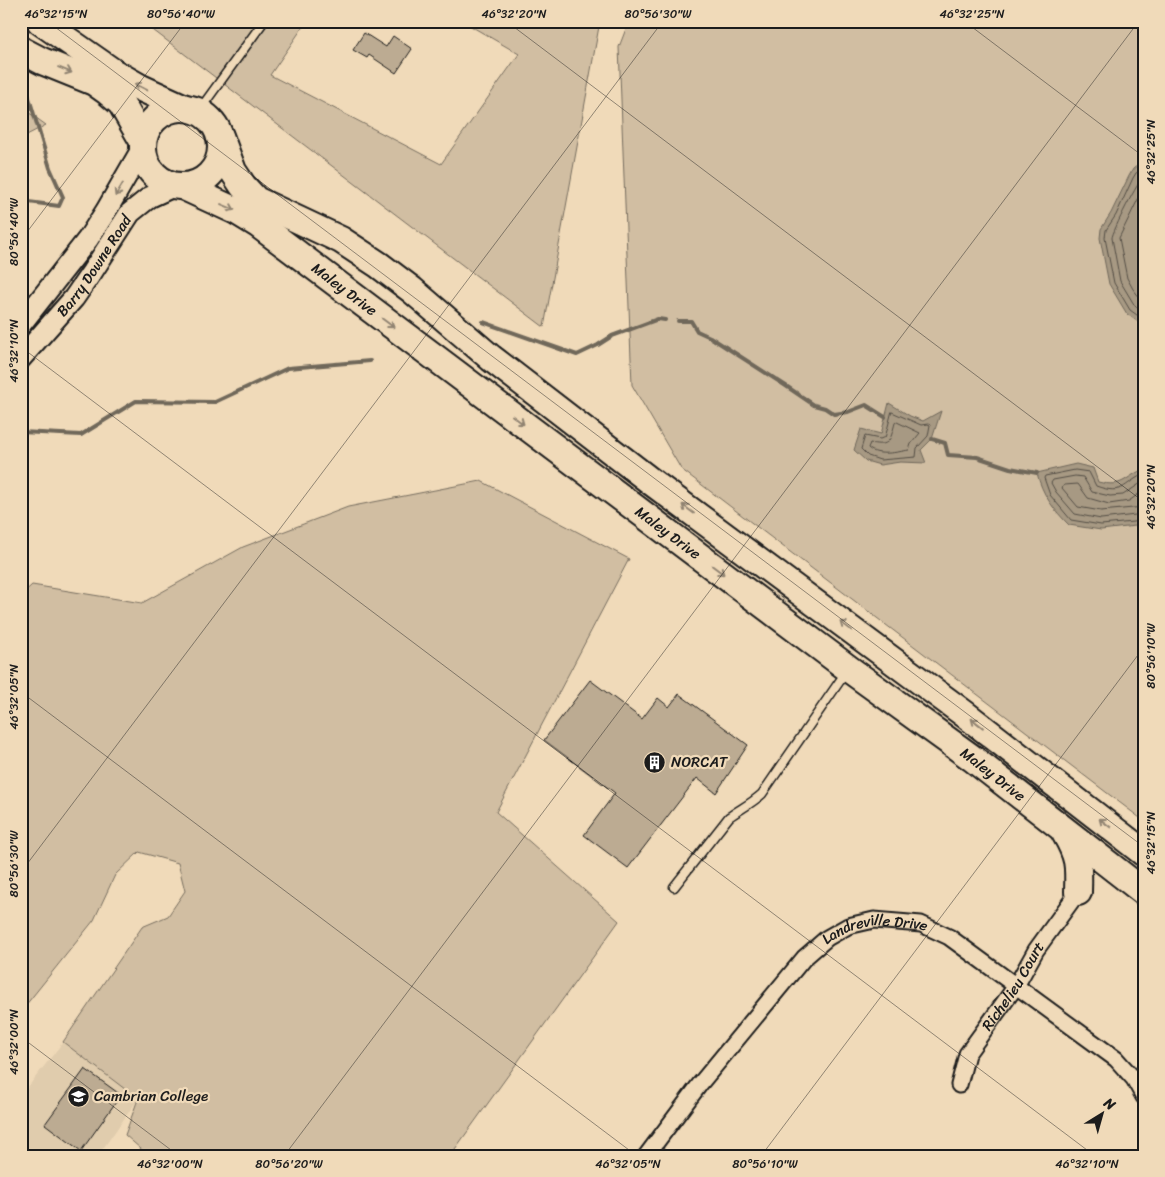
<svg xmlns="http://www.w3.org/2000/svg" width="1165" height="1177" font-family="Sriracha,sans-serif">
  <rect width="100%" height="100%" fill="#f0dab9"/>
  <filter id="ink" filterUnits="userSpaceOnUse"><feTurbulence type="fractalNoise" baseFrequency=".02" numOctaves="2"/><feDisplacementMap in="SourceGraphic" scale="10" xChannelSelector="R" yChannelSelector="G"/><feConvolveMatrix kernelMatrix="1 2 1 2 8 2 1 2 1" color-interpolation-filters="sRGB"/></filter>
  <g filter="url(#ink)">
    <!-- built -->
    <polygon fill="#e0ccad" points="63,1042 138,1099 102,1150 109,1156 21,1156 21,1090 24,1092"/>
    <!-- green -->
    <g fill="#d1bea2" stroke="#766d5f">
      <polygon points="141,21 307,21 270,75 441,164 519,54 462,21 600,21 544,327"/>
      <polygon points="629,21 1144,21 1144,821 681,469 632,385 619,47"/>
      <polygon points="21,107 46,125 21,138"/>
      <polygon points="481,481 629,559 496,812 619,921 450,1156 149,1156 125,1135 138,1099 63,1042 142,927 168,916 185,891 178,863 139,852 115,875 94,920 21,1011 21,595 32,585 142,603 243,547 348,507"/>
    </g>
    <!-- water -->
    <g fill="#a79983" stroke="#6f675a">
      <polygon points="1144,160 1144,326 1127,314 1109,284 1100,238 1101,229 1111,213 1129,176 1133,169"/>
      <polygon points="889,403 910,416 923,421 941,411 932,439 921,450 926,463 900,462 880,465 866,461 854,450 861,429 881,434"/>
      <path d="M1076,464L1093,468L1098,482C1124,488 1123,478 1144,469V525L1101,530L1069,525C1053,509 1042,494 1037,473Z"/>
    </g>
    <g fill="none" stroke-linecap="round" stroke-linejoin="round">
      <!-- shore -->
      <g stroke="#544e45" stroke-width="1">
        <polyline points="1144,168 1136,173 1133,178 1116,215 1106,230 1105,238 1114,283 1130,310 1144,320"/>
        <path d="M1144,176C1139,179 1112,232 1112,238L1120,281L1135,306L1144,313"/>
        <polyline points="1144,187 1119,238 1127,278 1133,289 1144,303"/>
        <polygon points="892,412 921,425 928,424 930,425 928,436 917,448 916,457 880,460 868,456 861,449 865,436 880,439 885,437"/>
        <path d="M897,422L920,433L911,444L909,450C897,452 878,457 868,448L870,443C890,447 890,441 895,423Z"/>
        <path d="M1144,474C1122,484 1124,496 1096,486L1089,472L1075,470L1045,476L1044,478L1050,495L1071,520L1101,525L1144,521"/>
        <polyline points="1144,481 1123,495 1110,496 1092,492 1083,477 1075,476 1053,480 1051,483 1056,492 1075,514 1101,519 1144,514"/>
        <polyline points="1144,490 1129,501 1109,504 1088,498 1078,484 1064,485 1062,488 1078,507 1101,511 1144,507"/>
      </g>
      <!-- stream -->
      <g stroke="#6f675a" stroke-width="4">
        <polyline points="21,201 59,206 63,197 50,168 27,91"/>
        <polyline points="678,321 691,321 697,331 710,337 786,386 814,405 825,408 834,414 848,412 866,405 885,417"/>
        <polyline points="483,322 577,355 598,345 612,336 658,319 665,320"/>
        <polyline points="21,432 81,435 136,401 215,402 288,368 370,361"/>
        <polyline points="932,439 945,443 948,455 977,457 1010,468 1037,473"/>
      </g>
    </g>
    <!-- building -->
    <g fill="#bcab92" stroke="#1c1c1c">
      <polygon points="364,33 386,47 393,36 412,49 396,73 369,55 367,58 353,50"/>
      <polygon points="590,680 642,719 658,698 669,707 679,694 748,745 716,793 697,778 628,868 584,835 615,793 544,740"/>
      <polygon points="85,1069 121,1095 81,1151 45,1124"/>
    </g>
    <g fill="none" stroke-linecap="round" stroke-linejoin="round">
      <defs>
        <g id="lane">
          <polyline points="198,112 264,21"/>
          <path d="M674,887L729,817C740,809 751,804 762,794L846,672"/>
        </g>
        <g id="street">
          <path id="s1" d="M959,1085L967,1054L1016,986L1036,950L1078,892"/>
          <path id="s2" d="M646,1156L700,1084L804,958L827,938L848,926L874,920L921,924L949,937L1116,1059L1134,1079L1144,1097"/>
        </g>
        <g id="secondary">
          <polyline points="21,324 88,239 106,211 143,147"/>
          <path id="s3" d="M21,358L74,298L92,272L130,213L150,197L174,186"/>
        </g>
        <g id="highway">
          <polyline points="40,21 113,72 141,88 185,108"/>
          <polyline points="21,50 42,61 94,82 108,92 121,103 143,141"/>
          <circle cx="182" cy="147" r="39"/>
          <polyline points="220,136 233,171 243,186 256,200 341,240 379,265 412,290 491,358 653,483 966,715 1144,853"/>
          <path id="s4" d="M184,187L236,211L259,225L849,669L972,758L1144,892"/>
          <path d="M1065,833C1079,857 1079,865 1078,892"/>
        </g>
      </defs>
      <!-- lane casing -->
      <use href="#lane" stroke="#1c1c1c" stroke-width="11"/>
      <!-- street casing -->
      <use href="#street" stroke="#1c1c1c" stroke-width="19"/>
      <!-- secondary casing -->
      <use href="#secondary" stroke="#1c1c1c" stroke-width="24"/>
      <!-- highway casing -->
      <use href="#highway" stroke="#1c1c1c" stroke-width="30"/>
      <!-- lane -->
      <use href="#lane" stroke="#f0dab9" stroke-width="8"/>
      <!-- street -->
      <use href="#street" stroke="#f0dab9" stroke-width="15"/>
      <!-- secondary -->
      <use href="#secondary" stroke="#f0dab9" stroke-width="20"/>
      <!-- highway -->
      <use href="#highway" stroke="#f0dab9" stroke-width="26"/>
    </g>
    <!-- one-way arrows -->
    <defs><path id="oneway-shaft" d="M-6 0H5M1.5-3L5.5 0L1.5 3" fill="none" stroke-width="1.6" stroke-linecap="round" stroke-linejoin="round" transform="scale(1.25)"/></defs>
    <g stroke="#918472">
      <use href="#oneway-shaft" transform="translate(65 70) rotate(22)"/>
      <use href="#oneway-shaft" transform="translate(141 87) rotate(-153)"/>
      <use href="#oneway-shaft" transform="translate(119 190) rotate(121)"/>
      <use href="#oneway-shaft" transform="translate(228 207) rotate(23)"/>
      <use href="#oneway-shaft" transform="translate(388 323) rotate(37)"/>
      <use href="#oneway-shaft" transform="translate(518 420) rotate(37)"/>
      <use href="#oneway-shaft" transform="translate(688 509) rotate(-143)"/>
      <use href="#oneway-shaft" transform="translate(718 570) rotate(37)"/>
      <use href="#oneway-shaft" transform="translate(846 626) rotate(-143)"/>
      <use href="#oneway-shaft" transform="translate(977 723) rotate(-142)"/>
      <use href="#oneway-shaft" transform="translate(1105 823) rotate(-142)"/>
    </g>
  </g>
  <!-- ticks -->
  <path fill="none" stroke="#1c1c1c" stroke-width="1" stroke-opacity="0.45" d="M47,21L1144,847M506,21L1144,502M964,21L1144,157M21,240L186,21M21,347L1095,1156M21,692L637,1156M21,872L663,21M21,1037L179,1156M284,1156L1139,21M761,1156L1144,647"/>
  <!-- icons -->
  <defs>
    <symbol id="building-disc" viewBox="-11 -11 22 22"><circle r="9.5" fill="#1c1c1c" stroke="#f0dab9"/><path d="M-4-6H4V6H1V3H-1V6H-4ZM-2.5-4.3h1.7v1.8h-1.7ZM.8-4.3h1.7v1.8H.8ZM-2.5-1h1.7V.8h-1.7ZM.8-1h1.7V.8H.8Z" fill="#fff"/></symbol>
    <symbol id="university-disc" viewBox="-11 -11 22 22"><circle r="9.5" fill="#1c1c1c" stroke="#f0dab9"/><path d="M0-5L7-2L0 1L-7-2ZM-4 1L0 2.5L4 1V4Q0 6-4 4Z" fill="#fff"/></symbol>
  </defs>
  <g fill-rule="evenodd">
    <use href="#building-disc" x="642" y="750" width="25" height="25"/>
    <use href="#university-disc" x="66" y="1084" width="25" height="25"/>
  </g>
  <g text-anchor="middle" stroke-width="4.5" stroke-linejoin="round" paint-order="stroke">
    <!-- street labels -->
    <g font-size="15" fill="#1c1c1c" stroke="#f0dab9">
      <text dy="5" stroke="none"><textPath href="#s3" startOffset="118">Barry Downe Road</textPath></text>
      <text dy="5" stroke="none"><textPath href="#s4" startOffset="191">Maley Drive</textPath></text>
      <text dy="5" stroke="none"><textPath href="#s4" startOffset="596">Maley Drive</textPath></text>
      <text dy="5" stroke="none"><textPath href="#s4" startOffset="1001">Maley Drive</textPath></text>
      <text dy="5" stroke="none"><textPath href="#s2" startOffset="334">Landreville Drive</textPath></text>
      <text dy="5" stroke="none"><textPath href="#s1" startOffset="114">Richelieu Court</textPath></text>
    </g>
    <!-- poi labels -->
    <g font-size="15" fill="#1c1c1c" stroke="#f0dab9" text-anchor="start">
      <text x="671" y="767">NORCAT</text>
      <text x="94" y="1101">Cambrian College</text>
    </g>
  </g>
  <!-- margin -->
  <rect width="1165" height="1177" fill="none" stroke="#f0dab9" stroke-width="55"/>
  <!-- north arrow -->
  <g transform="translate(1102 1114) rotate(37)" stroke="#f0dab9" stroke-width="4" paint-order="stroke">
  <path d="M0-4L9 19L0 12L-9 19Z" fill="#1c1c1c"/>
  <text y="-8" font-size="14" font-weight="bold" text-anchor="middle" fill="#1c1c1c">N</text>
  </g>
  <rect x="28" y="28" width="1110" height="1122" fill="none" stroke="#1c1c1c" stroke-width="2"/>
  <g font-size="12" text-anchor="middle" fill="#1c1c1c">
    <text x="56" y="18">46°32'15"N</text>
    <text x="181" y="18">80°56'40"W</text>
    <text x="514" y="18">46°32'20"N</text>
    <text x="658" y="18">80°56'30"W</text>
    <text x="972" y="18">46°32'25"N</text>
    <text transform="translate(1151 152) rotate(-90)" y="4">46°32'25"N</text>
    <text transform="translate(14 232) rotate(-90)" y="4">80°56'40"W</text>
    <text transform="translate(14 351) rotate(-90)" y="4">46°32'10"N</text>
    <text transform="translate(1151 497) rotate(-90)" y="4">46°32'20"N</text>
    <text transform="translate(1151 656) rotate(-90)" y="4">80°56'10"W</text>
    <text transform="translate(14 697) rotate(-90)" y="4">46°32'05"N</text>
    <text transform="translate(1151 843) rotate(-90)" y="4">46°32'15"N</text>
    <text transform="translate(14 864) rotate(-90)" y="4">80°56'30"W</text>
    <text transform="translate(14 1042) rotate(-90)" y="4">46°32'00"N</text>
    <text x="170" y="1168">46°32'00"N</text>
    <text x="289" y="1168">80°56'20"W</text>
    <text x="628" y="1168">46°32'05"N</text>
    <text x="765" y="1168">80°56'10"W</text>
    <text x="1087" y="1168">46°32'10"N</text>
  </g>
</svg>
